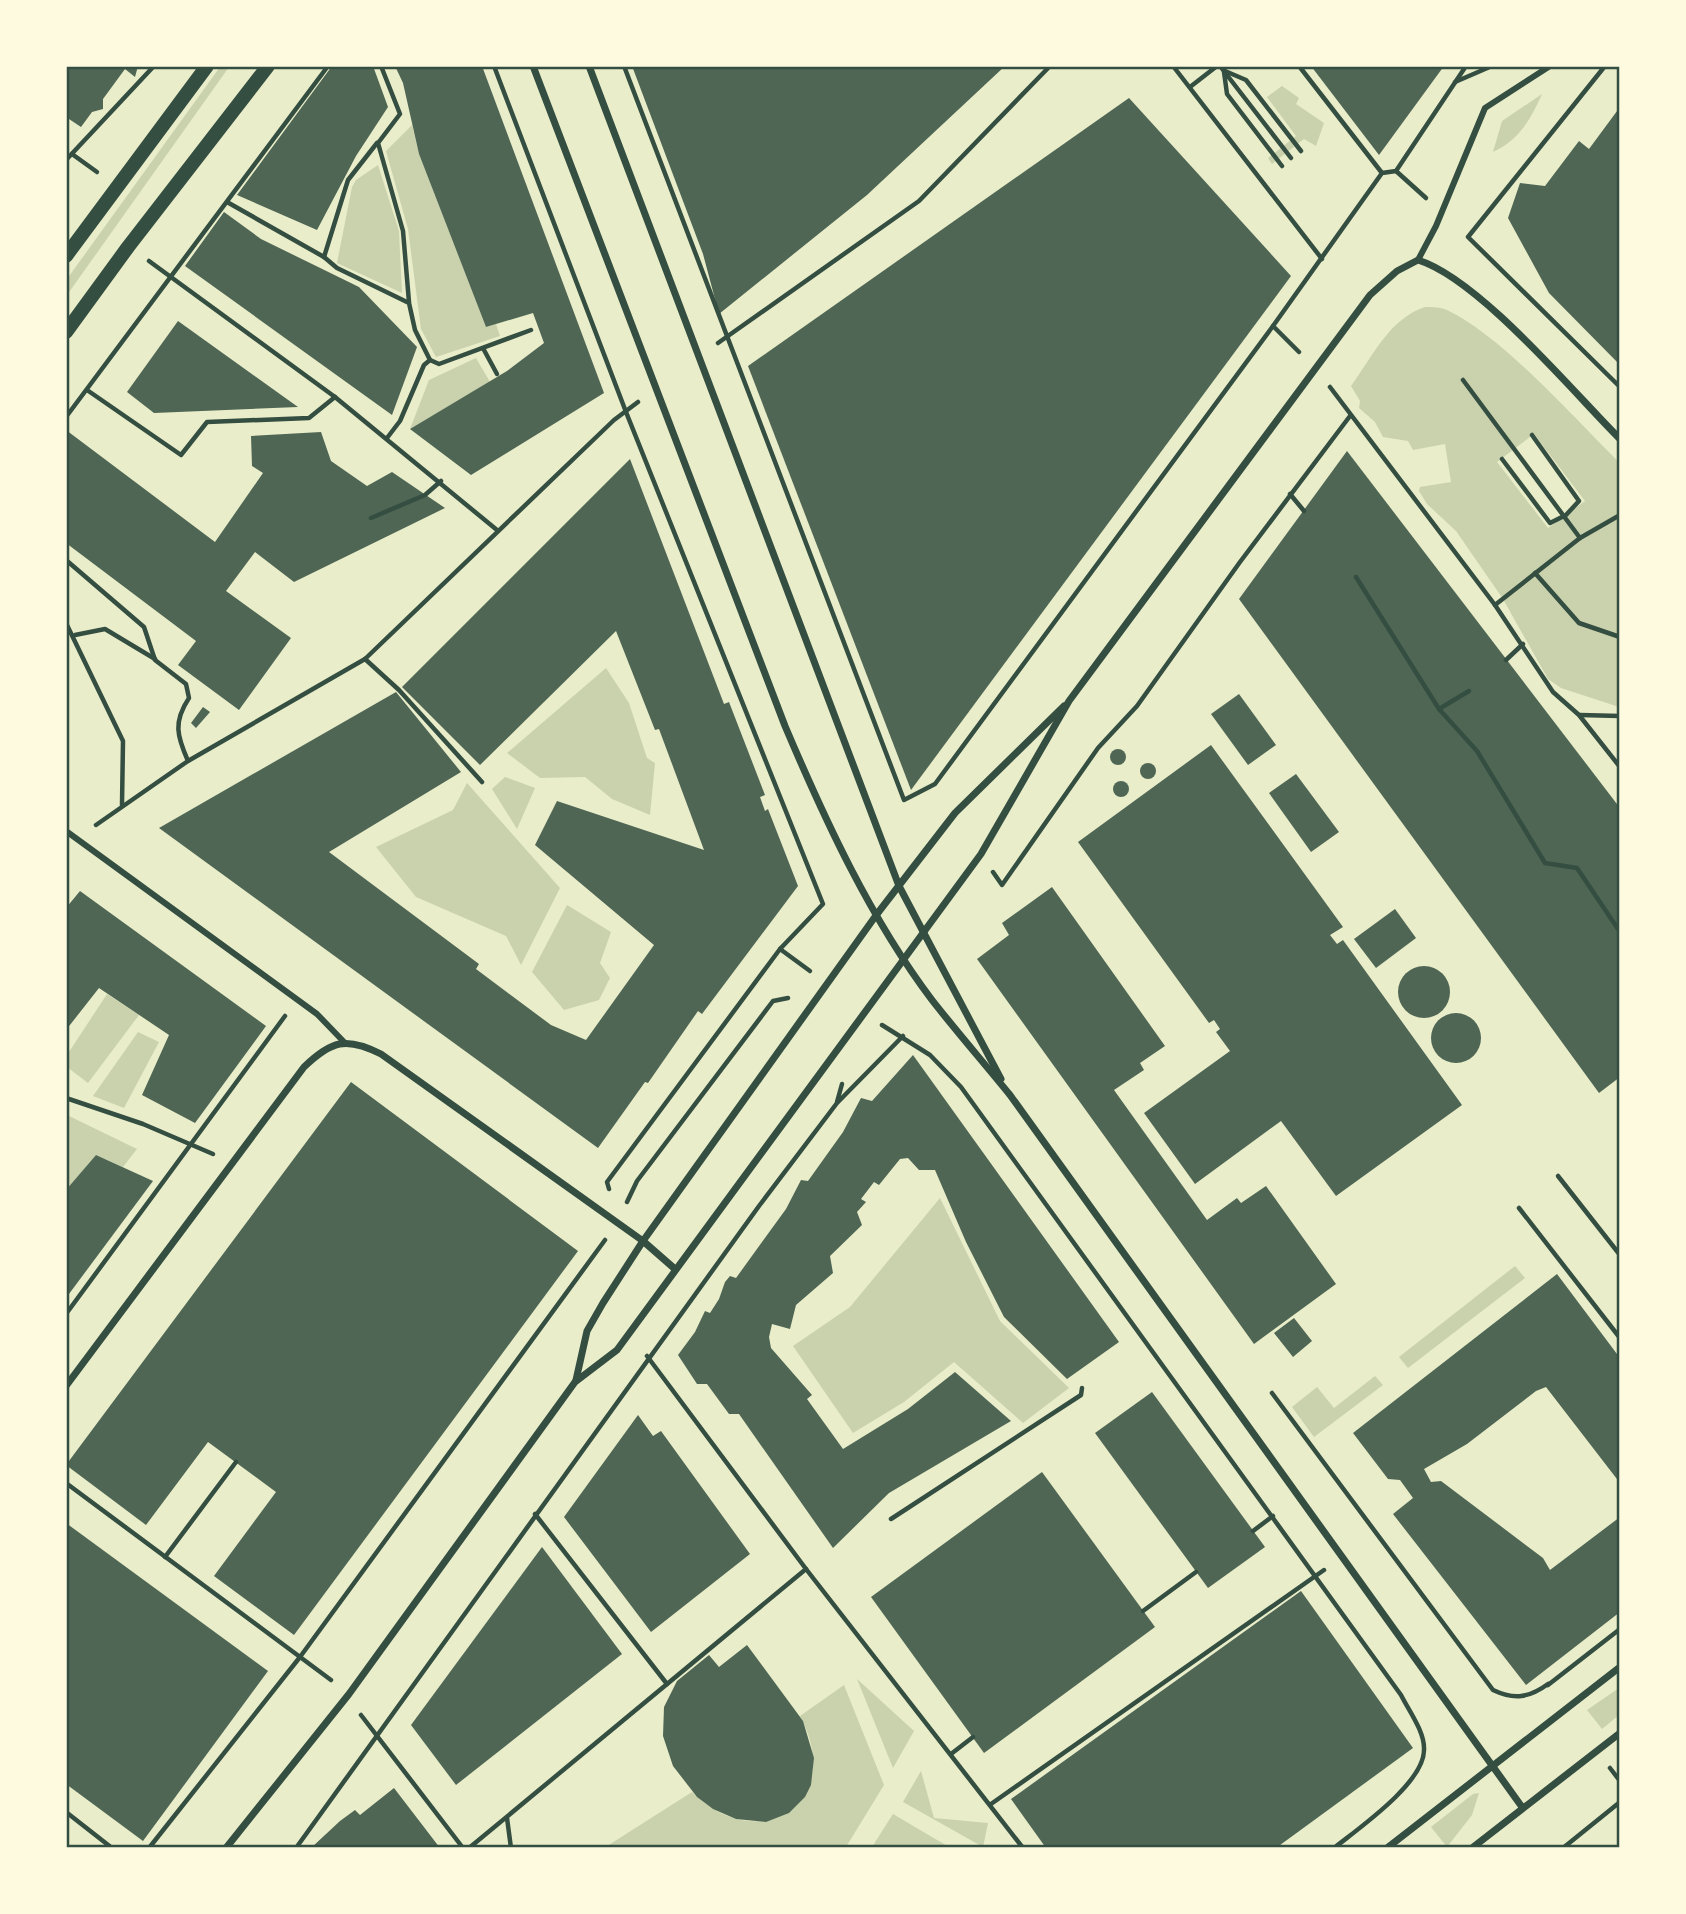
<svg xmlns="http://www.w3.org/2000/svg" width="1686" height="1914" font-family="Roboto,sans-serif">
  <rect width="100%" height="100%" fill="#e9edc9"/>
  <!-- green -->
  <g fill="#cad2ad" fill-rule="evenodd">
    <polygon points="220,67 229,67 67,295 67,279"/>
    <polygon points="1282,86 1299,98 1296,104 1324,123 1316,146 1304,139 1272,164 1268,158 1296,136 1267,97"/>
    <path d="M1542,94C1531,119 1519,140 1493,152L1502,121Z"/>
    <polygon points="412,125 419,154 486,327 496,324 500,336 436,357 421,329 408,229 386,151"/>
    <polygon points="378,165 399,231 402,293 337,263 352,187 356,180"/>
    <path d="M1425,307C1432,307 1440,307 1447,310C1502,336 1574,418 1619,462V707L1561,688L1548,679L1503,599L1456,531L1427,504L1419,491L1420,487L1451,482L1445,444L1413,450L1408,441L1383,437L1375,422L1359,408L1360,401L1351,386C1373,356 1389,319 1425,307ZM1534,434L1585,501L1548,528L1497,462Z"/>
    <polygon points="476,358 490,382 410,429 429,380"/>
    <polygon points="606,668 629,703 647,758 655,763 650,815 612,799 585,777 540,778 507,753"/>
    <polygon points="505,777 535,788 517,829 492,789"/>
    <polygon points="467,783 560,888 521,965 506,936 416,897 376,847 453,810"/>
    <polygon points="567,905 611,932 600,963 610,978 599,1000 564,1010 532,972"/>
    <polygon points="107,994 139,1015 88,1083 67,1067 67,1055"/>
    <polygon points="138,1032 159,1042 124,1108 93,1096"/>
    <polygon points="67,1115 137,1149 123,1167 96,1155 67,1190"/>
    <polygon points="940,1198 1000,1321 1069,1388 1023,1423 954,1362 904,1402 853,1433 793,1346 850,1307"/>
    <polygon points="1515,1266 1525,1278 1408,1368 1399,1357"/>
    <polygon points="1375,1376 1383,1385 1314,1437 1292,1407 1317,1387 1334,1408"/>
    <polygon points="857,1679 914,1731 893,1768"/>
    <path d="M844,1685L884,1785L846,1847L604,1848L692,1792C758,1858 847,1803 800,1716Z"/>
    <polygon points="1619,1688 1619,1715 1602,1729 1587,1710"/>
    <polygon points="921,1771 934,1818 988,1823 983,1847 903,1802"/>
    <polygon points="1479,1793 1472,1815 1447,1847 1431,1827 1473,1794"/>
    <polygon points="893,1814 949,1847 872,1847"/>
  </g>
  <!-- building -->
  <g fill="#4f6655">
    <polygon points="66,66 138,66 135,77 125,69 103,99 103,109 92,112 81,127 66,117"/>
    <polygon points="332,66 373,66 388,107 356,156 317,230 237,195"/>
    <polygon points="395,66 482,66 604,393 471,475 410,429 507,371 544,343 533,313 486,327 419,154 403,83"/>
    <polygon points="632,66 1005,66 867,195 719,314 703,254"/>
    <polygon points="1311,66 1444,66 1379,155"/>
    <polygon points="1129,98 1291,276 911,790 748,366"/>
    <polygon points="1620,107 1620,365 1549,293 1508,218 1520,183 1545,186 1579,141 1589,149"/>
    <polygon points="224,212 261,239 359,287 417,347 392,415 185,266"/>
    <polygon points="178,321 298,407 154,413 127,392"/>
    <polygon points="66,430 215,542 263,473 252,466 251,436 321,432 331,461 367,486 392,472 445,508 294,582 255,552 226,591 291,638 239,710 178,665 196,641 66,543"/>
    <polygon points="1347,451 1620,808 1620,1077 1599,1093 1239,599"/>
    <polygon points="630,459 724,704 729,702 765,795 760,797 765,811 768,809 798,886 702,1014 698,1011 648,1083 645,1082 598,1148 159,828 396,692 461,772 329,852 479,964 476,969 551,1025 586,1040 654,945 535,845 557,801 704,850 659,729 655,730 616,631 480,765 402,687"/>
    <polygon points="1239,694 1276,745 1248,765 1211,714"/>
    <polygon points="203,707 210,712 196,728 191,723"/>
    <polygon points="1211,745 1343,927 1330,935 1337,944 1343,940 1462,1105 1336,1196 1281,1121 1195,1184 1144,1113 1230,1051 1216,1032 1220,1029 1214,1020 1209,1023 1078,842"/>
    <circle cx="1118" cy="757" r="8"/>
    <circle cx="1148" cy="771" r="8"/>
    <polygon points="1296,774 1339,832 1311,852 1269,793"/>
    <circle cx="1121" cy="789" r="8"/>
    <polygon points="1052,887 1165,1046 1140,1063 1144,1070 1114,1090 1207,1220 1237,1198 1241,1203 1266,1186 1336,1284 1254,1344 977,959 1009,935 1002,923"/>
    <polygon points="80,891 266,1026 195,1123 142,1095 169,1035 99,988 66,1030 66,908"/>
    <polygon points="1395,909 1416,938 1376,968 1354,939"/>
    <circle cx="1424" cy="992" r="26"/>
    <circle cx="1456" cy="1038" r="25"/>
    <polygon points="913,1055 1119,1342 1067,1379 1004,1317 966,1242 935,1170 919,1170 908,1158 900,1159 879,1185 874,1182 861,1199 866,1202 857,1212 862,1225 830,1256 833,1273 796,1305 790,1329 772,1324 769,1337 771,1348 812,1395 807,1399 843,1449 908,1409 955,1372 1011,1421 889,1493 833,1548 739,1414 729,1414 707,1384 697,1384 678,1355 695,1332 705,1311 710,1313 719,1299 725,1282 730,1276 736,1278 786,1209 801,1180 808,1181 843,1132 861,1098 872,1101"/>
    <polygon points="351,1082 578,1251 294,1635 214,1576 276,1492 208,1442 146,1525 66,1465"/>
    <polygon points="96,1155 153,1181 66,1298 66,1190"/>
    <polygon points="1557,1274 1620,1358 1620,1483 1546,1387 1536,1391 1467,1444 1424,1469 1431,1482 1441,1481 1543,1558 1550,1570 1620,1517 1620,1612 1526,1685 1393,1514 1413,1498 1400,1480 1388,1479 1353,1433"/>
    <polygon points="1294,1318 1312,1341 1293,1357 1274,1333"/>
    <polygon points="1152,1392 1265,1547 1208,1588 1095,1433"/>
    <polygon points="638,1415 653,1436 661,1431 750,1554 651,1632 564,1517"/>
    <polygon points="1042,1472 1155,1627 984,1753 871,1597"/>
    <polygon points="66,1523 268,1671 143,1841 66,1784"/>
    <polygon points="542,1547 622,1654 456,1785 411,1725"/>
    <polygon points="1301,1591 1413,1748 1276,1848 1046,1848 1011,1799"/>
    <polygon points="747,1645 803,1721 814,1758 811,1785 805,1797 789,1813 766,1822 736,1819 713,1809 697,1797 673,1766 663,1736 664,1707 677,1681 709,1655 719,1667"/>
    <polygon points="394,1788 440,1848 311,1848 340,1821 355,1810 360,1815"/>
  </g>
  <g fill="none" stroke-linecap="round" stroke-linejoin="round">
    <!-- path -->
    <g stroke="#344e41" stroke-width="4.5">
      <polyline points="381,66 400,114 378,143 403,231 409,302"/>
      <polyline points="494,66 626,412 823,904 780,949 607,1182 609,1189"/>
      <polyline points="624,66 904,800 935,784 1273,326"/>
      <polyline points="1173,66 1322,259"/>
      <polyline points="1220,66 1291,158"/>
      <polyline points="1299,66 1382,173"/>
      <polyline points="1605,66 1468,237 1620,387"/>
      <polyline points="1225,71 1246,80 1301,151"/>
      <polyline points="1224,72 1227,94 1282,166"/>
      <polyline points="1455,82 1492,66"/>
      <polyline points="1190,87 1217,66"/>
      <polyline points="72,154 97,172"/>
      <polyline points="66,160 154,66"/>
      <polyline points="1396,171 1426,198"/>
      <polyline points="227,202 324,257 337,268 409,303 415,330 430,360 424,365 400,421 387,438"/>
      <polyline points="324,257 348,180 377,143"/>
      <polyline points="149,261 335,397 497,530"/>
      <polyline points="718,343 919,201 1050,66"/>
      <polyline points="484,350 497,374"/>
      <polyline points="1299,352 1273,326 1382,173 1396,171 1466,66"/>
      <polyline points="430,360 439,364 531,330"/>
      <polyline points="1463,380 1580,538"/>
      <polyline points="1330,387 1495,605 1553,692 1579,715 1620,767"/>
      <polyline points="87,390 181,455 207,422 309,418 335,397"/>
      <polyline points="66,417 328,66"/>
      <polyline points="1502,459 1550,523 1566,515 1579,501 1532,435"/>
      <polyline points="1290,494 1304,511"/>
      <polyline points="371,518 425,495 441,481"/>
      <path d="M66,560L144,627L155,660L186,684L189,698C173,722 177,736 188,761"/>
      <polyline points="1535,573 1579,623 1620,637"/>
      <polyline points="1356,577 1439,709 1477,751 1545,863 1577,868 1620,932"/>
      <polyline points="1495,605 1580,538 1620,515"/>
      <polyline points="66,623 123,741 122,805"/>
      <polyline points="75,635 105,629 155,659"/>
      <polyline points="365,659 399,690 482,782"/>
      <polyline points="1506,660 1523,644"/>
      <polyline points="1439,709 1469,691"/>
      <polyline points="1580,715 1620,716"/>
      <polyline points="96,825 188,761 365,659 614,420 638,402"/>
      <polyline points="993,872 1002,885 1098,748 1137,706 1240,562 1350,416"/>
      <polyline points="780,949 810,971"/>
      <path d="M882,1025L930,1055L961,1087L1401,1695C1409,1711 1425,1732 1424,1750C1424,1783 1359,1828 1334,1848"/>
      <polyline points="66,1098 143,1124 213,1154"/>
      <polyline points="837,1102 842,1084"/>
      <polyline points="1558,1176 1620,1255"/>
      <polyline points="627,1202 637,1181 773,1001 788,998"/>
      <polyline points="1519,1208 1620,1338"/>
      <polyline points="66,1314 285,1016"/>
      <polyline points="647,1356 806,1569 1023,1848"/>
      <path d="M1272,1393L1493,1690C1514,1700 1529,1698 1548,1684"/>
      <polyline points="66,1483 331,1680"/>
      <polyline points="535,1514 667,1684"/>
      <polyline points="891,1519 1081,1395 1082,1388"/>
      <polyline points="1253,1531 1273,1516"/>
      <polyline points="165,1557 236,1462"/>
      <polyline points="1143,1611 1196,1572"/>
      <polyline points="1548,1685 1620,1629"/>
      <polyline points="361,1715 463,1848"/>
      <polyline points="951,1754 973,1737"/>
      <polyline points="1610,1768 1620,1781"/>
      <polyline points="991,1804 1324,1570"/>
      <polyline points="66,1812 112,1848"/>
      <polyline points="507,1818 511,1848"/>
      <polyline points="149,1848 300,1657 605,1240"/>
      <polyline points="296,1848 759,1206 837,1103 903,1036"/>
      <polyline points="469,1848 806,1569"/>
      <polyline points="1563,1848 1620,1802"/>
    </g>
    <!-- pedestrian -->
    <g stroke="#344e41" stroke-width="6">
      <polyline points="1418,260 1436,226 1485,108 1550,66"/>
      <polyline points="66,831 317,1014 344,1042"/>
    </g>
    <!-- minor -->
    <g stroke="#344e41" stroke-width="7">
      <path d="M533,66L785,726C825,820 870,918 932,1000C957,1032 984,1063 1010,1095L1522,1807"/>
      <polyline points="589,66 899,886 1001,1079"/>
      <polyline points="576,1380 587,1331 603,1303 643,1241 877,914 955,813 1064,706"/>
      <path d="M66,1386L304,1067C331,1041 346,1036 381,1054L643,1241L675,1269"/>
      <path d="M226,1848L349,1694L575,1382L617,1350L981,854L1069,701L1370,295L1397,271L1418,260C1479,279 1572,391 1620,439"/>
      <polyline points="1387,1848 1620,1667"/>
      <polyline points="1472,1848 1620,1733"/>
    </g>
    <!-- secondary -->
    <g stroke="#344e41" stroke-width="14">
      <polyline points="66,256 207,66"/>
      <polyline points="66,332 128,247 268,66"/>
    </g>
  </g>
  <!-- border -->
  <rect width="1686" height="1914" fill="none" stroke="#fefae0" stroke-width="136"/>
  <rect x="68" y="68" width="1550" height="1778" fill="none" stroke="#344e41" stroke-width="2.5"/>
</svg>
